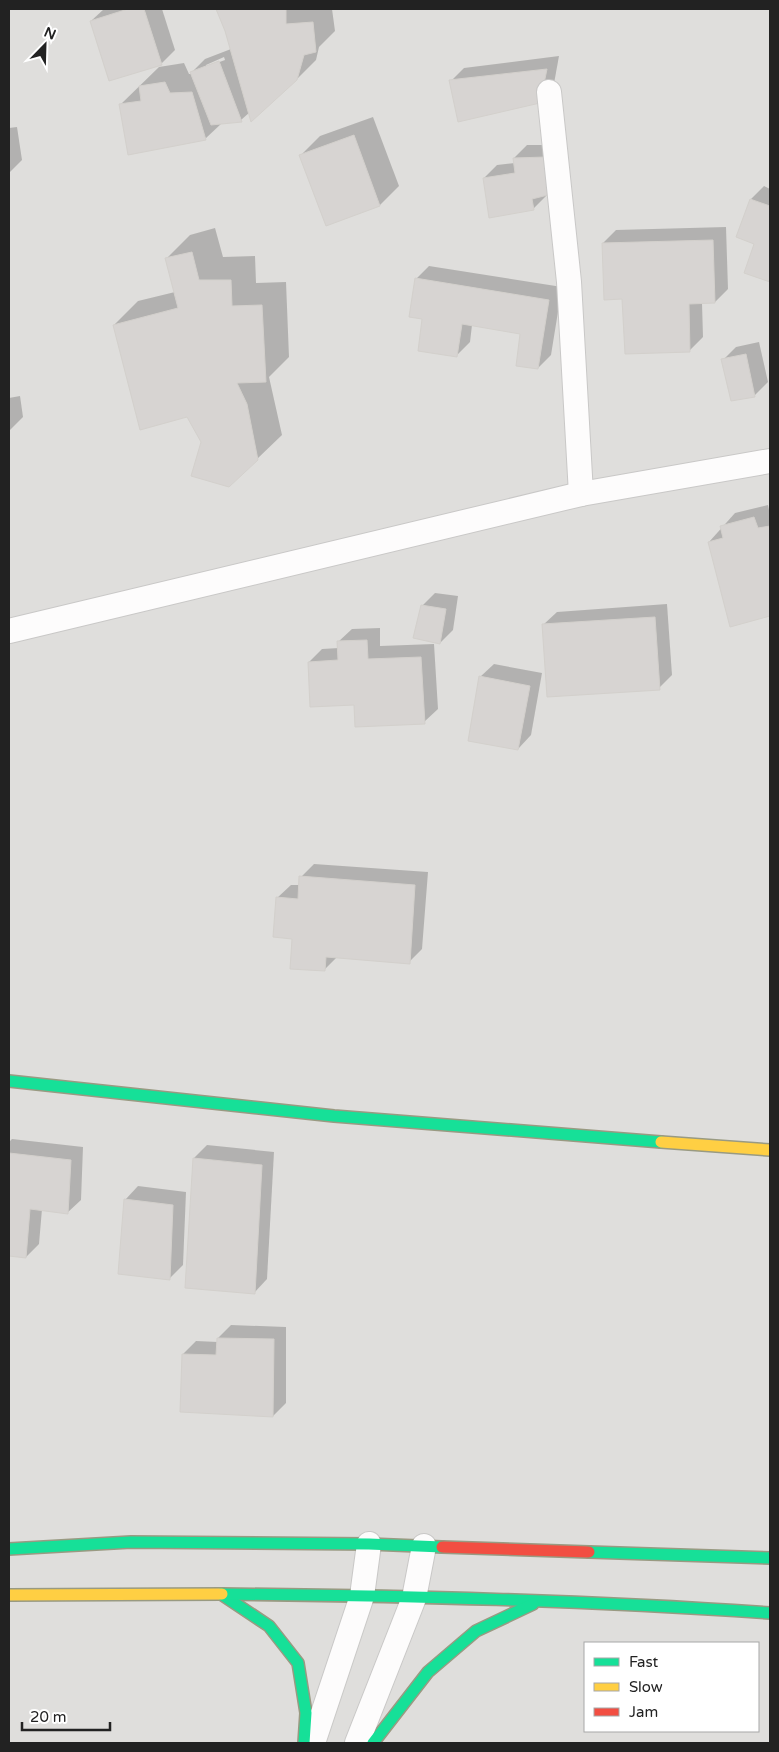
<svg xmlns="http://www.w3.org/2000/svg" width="779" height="1752" font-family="'Varela Round',sans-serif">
  <rect width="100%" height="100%" fill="#f0eeeb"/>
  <!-- residential -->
  <path fill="#dfdedc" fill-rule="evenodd" d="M9,9H770V1743H9ZM585,1643H758V1731H585Z"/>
  <!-- shadow -->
  <g fill="#0003" fill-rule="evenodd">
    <polygon points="104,9 162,9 175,50 162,63 109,80 91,21"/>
    <path d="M218,9H332L335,31L319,47L316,60L296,80L250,112L241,120L222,123L205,139L120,105L159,67L184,63L189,74H192V72L205,59L231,49ZM224,57L225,60L206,67V65Z"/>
    <polygon points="559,56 553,89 451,81 464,68"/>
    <polygon points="373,117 399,186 380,205 301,155 320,136"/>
    <polygon points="17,127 22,160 9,173 9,128"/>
    <polygon points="527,145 559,145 546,196 533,209 484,178 497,165 515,163 514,158"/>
    <polygon points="764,186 770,189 770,281 746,272 756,243 751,199"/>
    <polygon points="726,227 728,289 715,302 702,303 703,337 690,350 624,298 603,243 616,230"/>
    <polygon points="215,228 223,257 255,256 256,283 286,282 289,357 269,377 282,435 257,459 202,441 188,416 114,325 138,301 175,292 166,259 190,235"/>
    <polygon points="429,266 562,287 551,355 538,368 522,333 472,325 470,342 456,356 424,317 416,279"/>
    <polygon points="759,342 768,382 755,395 732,400 723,360 736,347"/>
    <polygon points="20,396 23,417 9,431 9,398"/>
    <polygon points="768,505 770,515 770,615 731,625 709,542 735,513"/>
    <polygon points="435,593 458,596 453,630 440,643 422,606"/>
    <polygon points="667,604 672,675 659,688 543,625 557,612"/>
    <polygon points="380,628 380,646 434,644 438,709 424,722 355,704 309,662 322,649 339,648 338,642 352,629"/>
    <polygon points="494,664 542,673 531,735 518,749 480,677"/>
    <polygon points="314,864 428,872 422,949 409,962 337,957 324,970 293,938 277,898 291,885 300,885 301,877"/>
    <polygon points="12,1139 83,1147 81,1200 67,1213 42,1209 39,1244 26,1257 9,1254 9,1142"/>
    <polygon points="207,1145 274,1152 267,1279 254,1293 194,1158"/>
    <polygon points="138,1186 186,1192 183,1265 170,1278 125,1200"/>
    <polygon points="231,1325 286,1327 286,1403 273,1416 183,1354 196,1341 218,1342 218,1338"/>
  </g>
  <!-- building -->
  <g fill="#d7d4d2" stroke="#d3d0cc">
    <polygon points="128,9 144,9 162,65 109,81 90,21"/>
    <polygon points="216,9 286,9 286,24 313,22 316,52 304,55 297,80 251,122 225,31"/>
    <polygon points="219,61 242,122 211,125 190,72"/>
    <polygon points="547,69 540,103 458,122 449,80"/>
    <polygon points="165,82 170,93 192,92 206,140 128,155 119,104 141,101 139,86"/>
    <polygon points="354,135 380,206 326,226 299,155"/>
    <polygon points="546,157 552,194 532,199 534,210 489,218 483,178 515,173 513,158"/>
    <polygon points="750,199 770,206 770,282 744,273 754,244 736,237"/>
    <polygon points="713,240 715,303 689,304 690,352 625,354 622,299 604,300 602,243"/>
    <polygon points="192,252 199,280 231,280 232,306 262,305 266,382 237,383 247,404 258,460 229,487 191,476 201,442 187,417 140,430 113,325 178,308 165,258"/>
    <polygon points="415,278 549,300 538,369 516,366 520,334 462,324 457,357 418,351 422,319 409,317"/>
    <polygon points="746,354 755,397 731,401 721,359"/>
    <polygon points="754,517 758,528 770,526 770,616 730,627 708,542 723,538 720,526"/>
    <polygon points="421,605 446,609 440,644 413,638"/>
    <polygon points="655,617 660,690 547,697 542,624"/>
    <polygon points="367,640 368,659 421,657 425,724 355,727 354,705 310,707 308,662 338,660 337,641"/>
    <polygon points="479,676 530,686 518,750 468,741"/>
    <polygon points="299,876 415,885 410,964 326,957 325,971 290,969 292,939 273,937 276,897 298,899"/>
    <polygon points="9,1153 71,1160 68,1214 30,1209 26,1258 9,1256"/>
    <polygon points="193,1158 262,1165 255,1294 185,1288"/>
    <polygon points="124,1199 173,1205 170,1280 118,1274"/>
    <polygon points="217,1338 274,1339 273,1417 180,1412 182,1354 216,1355"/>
  </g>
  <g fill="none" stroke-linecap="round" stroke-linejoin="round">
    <defs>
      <g id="street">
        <polyline points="549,92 569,282 581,494"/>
        <polyline points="9,631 581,494 770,461"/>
        <polyline points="313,1743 362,1596 369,1544"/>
        <polyline points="357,1743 414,1598 424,1546"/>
      </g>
      <g id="fast">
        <polyline points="9,1081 334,1116 661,1142"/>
        <polyline points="9,1549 131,1542 369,1544 442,1547"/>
        <polyline points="589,1552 770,1558"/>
        <polyline points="221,1594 269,1626 298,1663 306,1713 304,1743"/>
        <path d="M222,1594C405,1596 588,1600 770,1613"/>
        <polyline points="373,1743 428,1672 476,1631 533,1604"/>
      </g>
      <g id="slow">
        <polyline points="661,1142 770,1150"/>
        <polyline points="9,1595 222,1594"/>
      </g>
      <polyline id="jam" points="442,1547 589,1552"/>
    </defs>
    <!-- street casing -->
    <use href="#street" stroke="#c9c8c7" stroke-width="26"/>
    <!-- fast casing -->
    <use href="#fast" stroke="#999a82" stroke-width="14"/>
    <!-- slow casing -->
    <use href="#slow" stroke="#999a82" stroke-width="14"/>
    <!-- jam casing -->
    <use href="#jam" stroke="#999a82" stroke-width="14"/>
    <!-- street -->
    <use href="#street" stroke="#fdfcfc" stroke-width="24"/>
    <!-- fast -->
    <use href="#fast" stroke="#16e098" stroke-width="11"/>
    <!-- slow -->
    <use href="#slow" stroke="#ffcf43" stroke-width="11"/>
    <!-- jam -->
    <use href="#jam" stroke="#f24e42" stroke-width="11"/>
  </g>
  <!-- border -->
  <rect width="779" height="1752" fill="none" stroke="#222222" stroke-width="20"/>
  <!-- legend -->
  <rect x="584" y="1642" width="175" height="90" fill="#ffffff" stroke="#a7a7a7"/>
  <rect x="594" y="1658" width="25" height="8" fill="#16e098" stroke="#a7a7a7"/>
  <text x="629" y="1667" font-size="15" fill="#222222">Fast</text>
  <rect x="594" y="1683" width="25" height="8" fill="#ffcf43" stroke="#a7a7a7"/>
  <text x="629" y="1692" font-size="15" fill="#222222">Slow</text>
  <rect x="594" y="1708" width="25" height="8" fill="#f24e42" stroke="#a7a7a7"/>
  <text x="629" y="1717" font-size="15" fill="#222222">Jam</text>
  <!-- north arrow -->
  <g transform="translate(45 45) rotate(23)" stroke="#ffffff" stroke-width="4" paint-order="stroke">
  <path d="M0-4L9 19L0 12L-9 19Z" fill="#222222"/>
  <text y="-8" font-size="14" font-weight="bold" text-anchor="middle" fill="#222222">N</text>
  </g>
  <!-- scale -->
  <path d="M22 1722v8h88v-8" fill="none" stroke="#222222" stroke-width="2.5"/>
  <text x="30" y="1722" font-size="15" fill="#222222" stroke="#ffffff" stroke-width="4" paint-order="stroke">20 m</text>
</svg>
